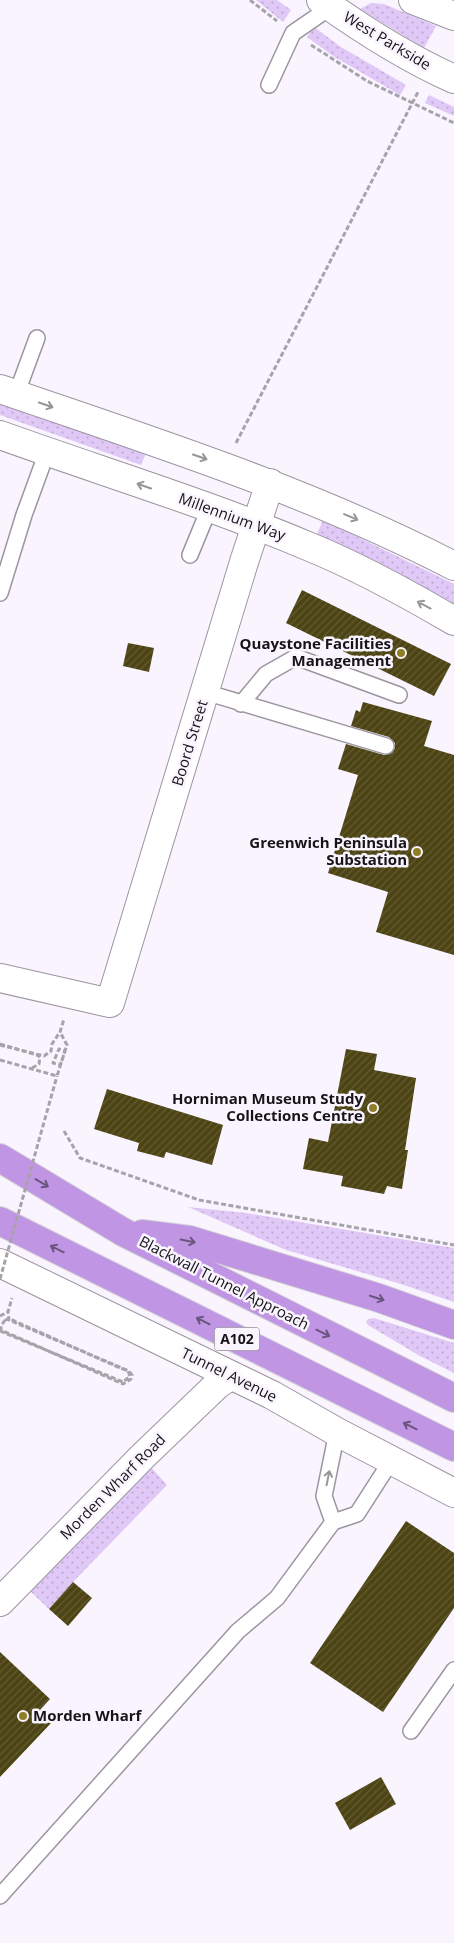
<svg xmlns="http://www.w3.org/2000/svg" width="454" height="1943" font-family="'Open Sans',sans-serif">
  <defs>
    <pattern id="grass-dots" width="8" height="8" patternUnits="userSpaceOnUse" patternTransform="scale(1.25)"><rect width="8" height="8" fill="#e0c8f7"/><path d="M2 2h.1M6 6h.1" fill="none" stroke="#bfabd3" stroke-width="1.8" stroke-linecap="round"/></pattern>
    <pattern id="building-hatch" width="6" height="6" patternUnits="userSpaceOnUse" patternTransform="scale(1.25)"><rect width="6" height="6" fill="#4d4414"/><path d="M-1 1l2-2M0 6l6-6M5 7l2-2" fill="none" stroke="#635b35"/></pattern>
  </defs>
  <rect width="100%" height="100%" fill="#f9f4fe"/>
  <!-- grass -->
  <g fill="url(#grass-dots)">
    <polygon points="256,0 277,0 291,10 283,22"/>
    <polygon points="371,3 384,4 436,26 424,48 360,9"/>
    <polygon points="314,27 341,47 406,85 400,95 333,56 307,37"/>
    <polygon points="429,95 454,107 454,116 425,103"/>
    <polygon points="0,402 146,453 141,465 0,415"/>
    <polygon points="323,520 454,584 454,604 317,534"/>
    <polygon points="188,1207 246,1213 454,1248 454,1302 401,1284 286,1250"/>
    <polygon points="374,1318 454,1343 454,1373 420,1356 368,1325 366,1322 368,1319"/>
    <polygon points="149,1465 167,1485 73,1582 49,1609 28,1589"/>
  </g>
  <!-- building -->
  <g fill="url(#building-hatch)">
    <polygon points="302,590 451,664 434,696 286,623"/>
    <polygon points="128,643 154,648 149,672 123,666"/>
    <polygon points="363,702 432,721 424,746 454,755 454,955 376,932 388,892 328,873 358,775 338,769 346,744 384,755 392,753 395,748 395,743 389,737 351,726 356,710 360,712"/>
    <polygon points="346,1049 377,1054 374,1070 416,1078 405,1150 408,1150 402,1189 387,1186 384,1194 341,1186 343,1176 303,1169 309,1138 328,1142"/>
    <polygon points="107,1089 223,1125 212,1165 166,1152 164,1158 137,1151 139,1143 94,1129"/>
    <polygon points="406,1521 454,1553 454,1608 383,1712 310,1663"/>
    <polygon points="73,1582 92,1598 68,1626 49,1609"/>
    <polygon points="0,1652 50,1699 40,1710 53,1721 0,1777"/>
    <polygon points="381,1777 396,1804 350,1830 335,1803"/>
  </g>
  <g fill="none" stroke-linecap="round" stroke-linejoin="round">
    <defs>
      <g id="service">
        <polyline points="269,85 293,33 335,4"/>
        <polyline points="16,395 37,338"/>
        <polyline points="190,555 209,509"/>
        <polyline points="0,593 24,515 47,452"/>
        <polyline points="205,692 386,746"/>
        <polyline points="241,704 266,674 296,657 399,695"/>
        <polyline points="333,1522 324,1496 337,1432"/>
        <polyline points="411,1731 454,1670"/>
        <polyline points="0,1896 238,1631 277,1598 333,1522 357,1514 391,1461"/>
      </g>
      <g id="minor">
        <path d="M321,0C363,30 407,58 454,79"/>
        <polyline points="413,0 454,16"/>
        <polyline points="0,978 110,1003 244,562 270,483"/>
        <polyline points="0,1263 272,1395 337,1432 454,1493"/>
        <polyline points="0,1602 142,1457 217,1385 230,1376"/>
      </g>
      <g id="tertiary">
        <path d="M0,389C154,442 309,491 454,566"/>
        <path d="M0,435C103,472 209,504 310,547C359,567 408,594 454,621"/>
      </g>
      <g id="trunk">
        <polyline points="0,1158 123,1232 454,1398"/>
        <polyline points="0,1221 454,1447"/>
        <polyline points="142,1234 190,1240 379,1298 454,1325"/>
      </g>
    </defs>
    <!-- service casing -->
    <use href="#service" stroke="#9b95a0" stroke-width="18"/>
    <!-- minor casing -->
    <use href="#minor" stroke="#9b95a0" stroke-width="30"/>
    <!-- tertiary casing -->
    <use href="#tertiary" stroke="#9b95a0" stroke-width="30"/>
    <!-- trunk casing -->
    <use href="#trunk" stroke="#d5d5d5" stroke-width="30"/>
    <!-- path -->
    <g stroke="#a7a3ab" stroke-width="3" stroke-dasharray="5 2.5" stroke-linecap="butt">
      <polyline points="250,0 277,21"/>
      <polyline points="311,45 367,81 454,123"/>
      <polyline points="236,443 418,92"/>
      <polyline points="0,1045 44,1056 51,1051 52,1044 60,1032 64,1019"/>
      <polyline points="0,1060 57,1076 65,1051 59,1049 53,1063 60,1065 61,1063 67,1045 60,1032"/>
      <polyline points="32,1068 39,1064 40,1057"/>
      <polyline points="64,1131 80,1158 199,1200 454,1245"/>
      <polyline points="0,1316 8,1312"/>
      <polyline points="5,1320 1,1326 1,1330 123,1384 131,1379 132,1375 129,1371 9,1320 8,1312 12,1298"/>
    </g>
    <!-- service -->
    <use href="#service" stroke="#fff" stroke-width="15"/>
    <!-- minor -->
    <use href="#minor" stroke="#fff" stroke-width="28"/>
    <!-- tertiary -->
    <use href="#tertiary" stroke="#fff" stroke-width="28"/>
    <!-- trunk -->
    <use href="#trunk" stroke="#c096e4" stroke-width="28"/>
    <!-- path-bridge -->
    <g stroke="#a7a3ab" stroke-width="3" stroke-dasharray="5 2.5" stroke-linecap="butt">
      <polyline points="0,1044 37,1055 40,1057"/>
      <polyline points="0,1279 57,1076"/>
      <polyline points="0,1331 123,1382 130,1376 128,1371 120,1368 10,1319 5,1320"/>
    </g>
  </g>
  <!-- one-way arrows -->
  <defs><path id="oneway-shaft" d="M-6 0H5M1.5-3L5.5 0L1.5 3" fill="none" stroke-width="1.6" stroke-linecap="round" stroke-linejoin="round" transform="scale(1.25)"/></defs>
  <g stroke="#969597">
    <use href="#oneway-shaft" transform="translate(46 405) rotate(19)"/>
    <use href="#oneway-shaft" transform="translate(200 457) rotate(19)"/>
    <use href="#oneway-shaft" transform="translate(144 486) rotate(-161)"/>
    <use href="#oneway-shaft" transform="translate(351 517) rotate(23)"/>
    <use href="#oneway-shaft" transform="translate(424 605) rotate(-152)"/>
    <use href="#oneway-shaft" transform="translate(328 1478) rotate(-79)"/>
  </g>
  <g stroke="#6b557e">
    <use href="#oneway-shaft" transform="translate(42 1183) rotate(31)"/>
    <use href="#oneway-shaft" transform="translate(188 1241) rotate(11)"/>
    <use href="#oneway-shaft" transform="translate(57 1249) rotate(-153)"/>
    <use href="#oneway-shaft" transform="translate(377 1298) rotate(18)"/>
    <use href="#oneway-shaft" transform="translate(203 1321) rotate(-153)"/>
    <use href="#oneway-shaft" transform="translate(323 1333) rotate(26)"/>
    <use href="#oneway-shaft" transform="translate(410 1426) rotate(-153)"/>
  </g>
  <!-- markers -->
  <g fill="#8f7e25" stroke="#f9f4fe" stroke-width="2">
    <circle cx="401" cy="653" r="5"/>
    <circle cx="417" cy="852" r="5"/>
    <circle cx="373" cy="1108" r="5"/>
    <circle cx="23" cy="1716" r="5"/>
  </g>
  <g text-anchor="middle" stroke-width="5" stroke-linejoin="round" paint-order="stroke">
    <!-- shield labels -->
    <rect fill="#f9f4fe" stroke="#5a575d" stroke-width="1" x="214.5" y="1327.5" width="45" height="23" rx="4"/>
    <g font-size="14" font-weight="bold" fill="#161418">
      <text x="237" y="1344">A102</text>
    </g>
    <!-- street labels -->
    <g font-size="15" fill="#161418" stroke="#f9f4fe">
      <text transform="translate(387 41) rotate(31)" y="5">West Parkside</text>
      <text transform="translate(232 517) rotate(20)" y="5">Millennium Way</text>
      <text transform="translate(190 743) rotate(-73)" y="5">Boord Street</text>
      <text transform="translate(224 1283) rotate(27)" y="5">Blackwall Tunnel Approach</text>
      <text transform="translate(229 1375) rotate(26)" y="5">Tunnel Avenue</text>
      <text transform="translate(113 1487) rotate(-45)" y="5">Morden Wharf Road</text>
    </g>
    <!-- poi labels -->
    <g font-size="15" font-weight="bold" fill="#161418" stroke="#f9f4fe" text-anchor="end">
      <text x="391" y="649">Quaystone Facilities<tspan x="391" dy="17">Management</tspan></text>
      <text x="407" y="848">Greenwich Peninsula<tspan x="407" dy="17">Substation</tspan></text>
      <text x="363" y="1104">Horniman Museum Study<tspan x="363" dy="17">Collections Centre</tspan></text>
      <text x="33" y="1721" text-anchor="start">Morden Wharf</text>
    </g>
  </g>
</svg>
